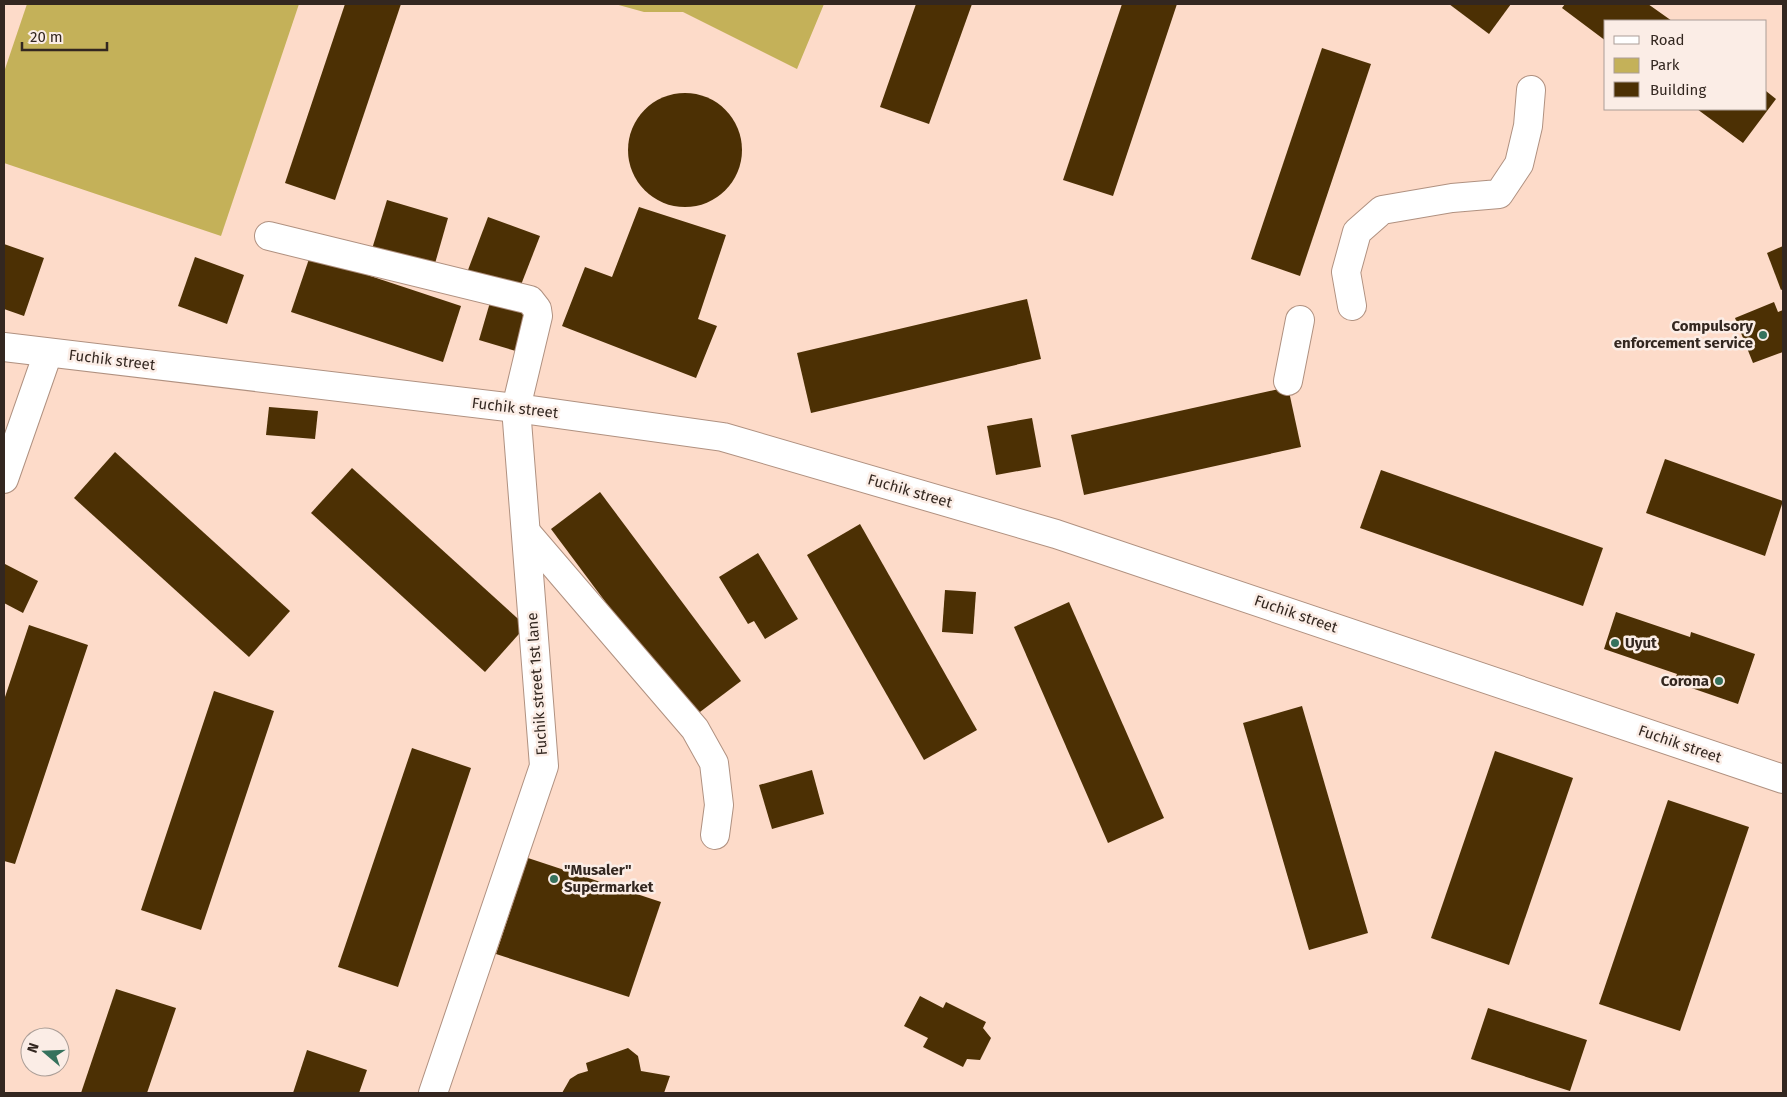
<svg xmlns="http://www.w3.org/2000/svg" width="1787" height="1097" font-family="'Fira Sans',sans-serif">
  <rect width="100%" height="100%" fill="#fddbc9"/>
  <!-- green -->
  <g fill="#c4b159">
    <polygon points="27,4 299,4 221,236 4,163 4,72"/>
    <polygon points="615,4 824,4 797,69 683,12 644,12"/>
  </g>
  <!-- building -->
  <g fill="#4c3004">
    <polygon points="345,4 401,4 335,200 285,183"/>
    <polygon points="916,4 972,4 929,124 880,107"/>
    <polygon points="1122,4 1177,4 1113,196 1063,180"/>
    <polygon points="1449,4 1511,4 1489,34"/>
    <polygon points="1565,4 1648,4 1672,21 1606,21 1606,41 1562,8"/>
    <polygon points="1322,48 1371,64 1300,276 1251,259"/>
    <polygon points="1766,91 1776,99 1743,143 1697,109 1766,109"/>
    <circle cx="685" cy="150" r="57"/>
    <polygon points="387,200 448,218 434,267 372,249"/>
    <polygon points="639,207 726,235 698,319 717,326 696,378 562,326 585,267 612,277"/>
    <polygon points="488,217 540,236 519,290 468,270"/>
    <polygon points="4,244 44,258 24,316 4,309"/>
    <polygon points="1783,246 1783,289 1781,290 1767,253"/>
    <polygon points="310,256 461,306 443,362 291,312"/>
    <polygon points="195,257 244,275 227,324 178,306"/>
    <polygon points="491,299 531,311 519,352 479,340"/>
    <polygon points="1027,299 1041,359 811,413 797,353"/>
    <polygon points="1774,302 1778,312 1783,310 1783,352 1753,363 1735,318"/>
    <polygon points="1288,387 1301,447 1084,495 1071,435"/>
    <polygon points="269,407 318,411 315,439 266,435"/>
    <polygon points="1032,418 1041,467 996,475 987,426"/>
    <polygon points="115,452 290,611 249,657 74,498"/>
    <polygon points="1665,459 1783,501 1765,556 1646,513"/>
    <polygon points="352,468 526,626 485,672 311,513"/>
    <polygon points="1381,470 1603,548 1583,606 1360,528"/>
    <polygon points="600,492 741,681 692,718 551,529"/>
    <polygon points="860,524 977,730 924,760 807,555"/>
    <polygon points="758,553 798,619 765,639 754,621 748,624 719,577"/>
    <polygon points="5,564 38,581 23,613 4,603"/>
    <polygon points="945,590 976,592 973,634 942,632"/>
    <polygon points="1069,602 1164,818 1108,843 1014,627"/>
    <polygon points="1616,612 1690,637 1691,632 1755,654 1738,704 1674,682 1677,674 1604,649"/>
    <polygon points="29,625 88,645 15,864 4,861 4,700"/>
    <polygon points="214,691 274,711 201,930 141,910"/>
    <polygon points="1302,706 1368,933 1309,950 1243,723"/>
    <polygon points="412,748 471,768 398,987 338,967"/>
    <polygon points="1495,751 1573,778 1509,965 1431,938"/>
    <polygon points="812,770 824,814 772,829 759,785"/>
    <polygon points="1668,800 1749,827 1680,1031 1599,1004"/>
    <polygon points="528,858 661,902 629,997 496,954"/>
    <polygon points="116,989 176,1008 147,1093 81,1093"/>
    <polygon points="920,996 943,1008 946,1002 986,1022 983,1028 991,1038 980,1060 967,1059 963,1067 923,1047 928,1038 904,1026"/>
    <polygon points="1488,1008 1587,1040 1570,1091 1471,1059"/>
    <polygon points="628,1048 638,1056 641,1071 670,1076 664,1093 562,1093 570,1079 578,1074 588,1071 586,1063"/>
    <polygon points="307,1050 367,1070 359,1093 293,1093"/>
  </g>
  <g fill="none" stroke-linecap="round" stroke-linejoin="round">
    <defs>
      <g id="minor">
        <polyline points="269,236 530,300 537,309 538,316 516,408 544,766 433,1093"/>
        <polyline points="1352,306 1346,272 1357,232 1382,210 1452,198 1499,194 1519,164 1528,126 1531,90"/>
        <polyline points="4,347 516,408 723,437 1056,534 1783,779"/>
        <polyline points="1288,381 1300,320"/>
        <polyline points="4,479 48,353"/>
        <polyline points="526,532 695,729 714,763 719,805 715,835"/>
      </g>
    </defs>
    <!-- minor casing -->
    <use href="#minor" stroke="#b09180" stroke-width="30"/>
    <!-- minor -->
    <use href="#minor" stroke="#fff" stroke-width="28"/>
  </g>
  <!-- markers -->
  <g fill="#36725d" stroke="#fbede6" stroke-width="2">
    <circle cx="1763" cy="335" r="5"/>
    <circle cx="1615" cy="643" r="5"/>
    <circle cx="1719" cy="681" r="5"/>
    <circle cx="554" cy="879" r="5"/>
  </g>
  <g text-anchor="middle" stroke-width="5" stroke-linejoin="round" paint-order="stroke">
    <!-- poi labels -->
    <g font-size="15" font-weight="bold" fill="#332720" stroke="#fbede6" text-anchor="end">
      <text x="1753" y="331">Compulsory<tspan x="1753" dy="17">enforcement service</tspan></text>
      <text x="1625" y="648" text-anchor="start">Uyut</text>
      <text x="1709" y="686">Corona</text>
      <text x="564" y="875" text-anchor="start">"Musaler"<tspan x="564" dy="17">Supermarket</tspan></text>
    </g>
    <!-- street labels -->
    <g font-size="15" fill="#332720" stroke="#fbede6">
      <text transform="translate(112 360) rotate(7)" y="5">Fuchik street</text>
      <text transform="translate(515 408) rotate(7)" y="5">Fuchik street</text>
      <text transform="translate(910 491) rotate(16)" y="5">Fuchik street</text>
      <text transform="translate(1296 614) rotate(19)" y="5">Fuchik street</text>
      <text transform="translate(537 684) rotate(-94)" y="5">Fuchik street 1st lane</text>
      <text transform="translate(1680 744) rotate(19)" y="5">Fuchik street</text>
    </g>
  </g>
  <!-- border -->
  <rect width="1787" height="1097" fill="none" stroke="#332720" stroke-width="10"/>
  <!-- legend -->
  <rect x="1604" y="20" width="162" height="90" fill="#fbede6" stroke="#ab9e97"/>
  <rect x="1614" y="36" width="25" height="8" fill="#ffffff" stroke="#ab9e97"/>
  <text x="1650" y="45" font-size="15" fill="#332720">Road</text>
  <rect x="1614" y="58" width="25" height="15" fill="#c4b159" stroke="#ab9e97"/>
  <text x="1650" y="70" font-size="15" fill="#332720">Park</text>
  <rect x="1614" y="82" width="25" height="15" fill="#4c3004" stroke="#ab9e97"/>
  <text x="1650" y="95" font-size="15" fill="#332720">Building</text>
  <!-- north arrow -->
  <g transform="translate(45 1052) rotate(289)"><circle r="24" fill="#fbede6" stroke="#ab9e97"/>
  <path d="M0-4L9 19L0 12L-9 19Z" fill="#36725d"/>
  <text y="-8" font-size="14" font-weight="bold" text-anchor="middle" fill="#332720">N</text>
  </g>
  <!-- scale -->
  <path d="M22 42v8h85v-8" fill="none" stroke="#332720" stroke-width="2.5"/>
  <text x="30" y="42" font-size="15" fill="#332720" stroke="#fbede6" stroke-width="4" paint-order="stroke">20 m</text>
</svg>
